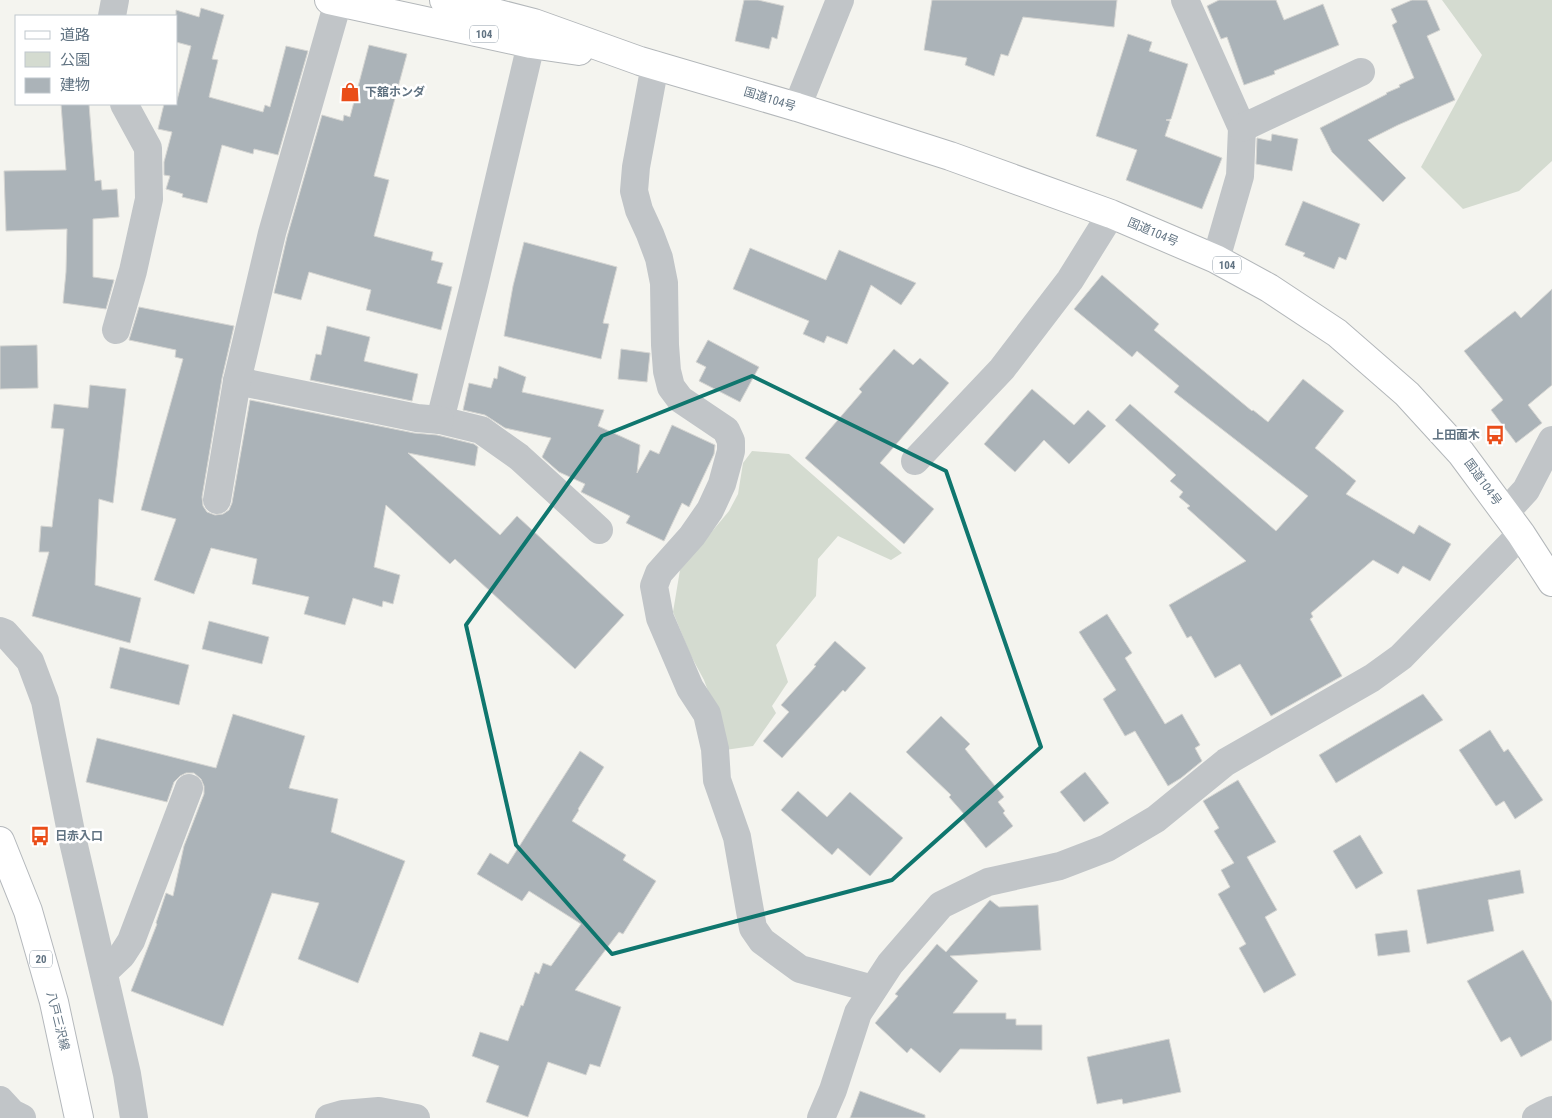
<svg xmlns="http://www.w3.org/2000/svg" width="1552" height="1118" font-family="'Roboto Condensed','Noto Sans JP',sans-serif">
  <rect width="100%" height="100%" fill="#f4f4ef"/>
  <!-- green -->
  <g fill="#d4dbd0">
    <polygon points="1442,0 1552,0 1552,161 1519,191 1463,209 1421,167 1482,55"/>
    <polygon points="752,451 789,454 902,553 891,560 838,536 818,559 816,596 776,645 788,682 772,706 776,713 753,746 725,750 715,710 704,680 690,654 673,612 680,570 729,511 738,494 743,463"/>
  </g>
  <!-- building -->
  <g fill="#abb3b8" stroke="#d5d5d2">
    <polygon points="744,0 758,0 784,6 777,39 772,37 769,49 735,41"/>
    <polygon points="932,0 1117,0 1114,27 1023,17 1008,56 1001,54 994,76 965,65 967,58 924,50"/>
    <polygon points="1219,0 1276,0 1284,20 1323,4 1339,45 1274,71 1275,74 1244,85 1227,37 1221,39 1207,6"/>
    <polygon points="1412,0 1427,0 1440,30 1427,36 1455,100 1398,125 1368,140 1406,178 1383,202 1332,152 1320,128 1387,94 1386,93 1400,87 1399,85 1414,78 1392,25 1397,22 1391,9"/>
    <polygon points="201,8 224,15 212,59 218,60 209,97 263,112 265,105 270,107 286,46 308,51 278,155 254,149 253,154 222,145 207,203 182,197 183,194 166,189 170,176 164,175 164,162 172,132 158,129 164,104 176,104 191,46 176,42 176,10 199,17"/>
    <polygon points="1128,34 1152,42 1149,51 1188,64 1171,119 1166,120 1170,121 1165,136 1222,158 1202,209 1126,180 1137,150 1096,136"/>
    <polygon points="369,45 407,54 374,176 389,180 374,236 433,252 431,260 443,263 437,283 452,287 441,330 366,310 371,290 309,272 301,300 274,293 287,237 322,115 343,121 344,115 350,117"/>
    <polygon points="61,104 89,104 95,181 101,180 102,190 117,189 119,217 93,219 93,277 114,280 106,309 63,303 66,272 67,229 6,231 4,171 66,170"/>
    <polygon points="1272,134 1298,139 1292,171 1256,164 1257,138 1271,141"/>
    <polygon points="1303,201 1360,224 1346,260 1339,257 1334,269 1303,256 1305,253 1285,245"/>
    <polygon points="524,242 617,267 603,323 609,324 601,359 504,336 513,286"/>
    <polygon points="750,248 826,280 839,250 916,283 901,305 871,285 847,344 827,336 824,343 803,334 809,321 733,289"/>
    <polygon points="1102,275 1159,324 1154,330 1252,411 1253,410 1268,422 1303,379 1344,411 1315,448 1356,481 1346,494 1414,534 1419,525 1451,544 1430,581 1403,566 1398,574 1373,560 1311,613 1313,617 1310,619 1342,676 1271,716 1240,664 1215,678 1191,636 1187,638 1169,605 1246,561 1187,508 1190,506 1179,497 1183,492 1170,481 1176,475 1115,420 1130,404 1276,531 1308,496 1174,392 1179,386 1137,351 1132,357 1074,309"/>
    <polygon points="1552,289 1552,385 1528,405 1542,423 1516,443 1491,410 1503,400 1464,351 1515,311 1521,318"/>
    <polygon points="139,307 234,326 222,378 202,497 203,506 207,512 215,515 223,514 229,510 232,503 250,400 414,433 437,435 474,444 478,447 475,466 408,453 500,535 517,516 624,615 575,669 455,559 450,564 386,505 374,567 400,575 393,604 383,601 382,607 353,598 345,625 304,614 309,597 252,584 257,559 211,548 194,594 154,580 176,519 141,510 183,359 175,357 176,350 129,340"/>
    <polygon points="327,326 370,337 364,361 418,374 412,401 310,380 316,354 321,355"/>
    <polygon points="708,340 759,367 740,402 699,381 706,367 696,362"/>
    <polygon points="37,345 38,388 0,389 0,346"/>
    <polygon points="621,349 650,353 647,382 618,379"/>
    <polygon points="894,349 913,365 920,358 949,383 880,463 934,509 904,544 805,458 862,392 859,389"/>
    <polygon points="499,366 526,377 522,392 604,410 598,426 640,445 637,473 650,450 659,454 672,425 715,445 714,454 689,507 682,503 664,541 626,523 630,516 581,492 585,484 559,472 542,457 551,438 505,428 485,415 463,410 469,383 491,388 494,378 497,379"/>
    <polygon points="90,385 126,389 113,503 99,499 95,585 141,598 130,643 32,616 49,552 39,552 41,526 52,527 64,429 51,428 54,404 88,408"/>
    <polygon points="1032,389 1074,425 1088,410 1106,426 1069,464 1044,440 1015,472 984,444"/>
    <polygon points="1107,614 1132,653 1125,658 1165,724 1182,714 1200,745 1195,748 1202,761 1181,778 1168,786 1135,731 1125,736 1103,699 1116,690 1079,632"/>
    <polygon points="209,621 269,637 262,664 202,649"/>
    <polygon points="835,641 866,668 845,692 843,690 782,758 763,741 789,712 781,705 816,666 814,665"/>
    <polygon points="120,647 189,665 179,705 110,688"/>
    <polygon points="1423,694 1443,720 1336,783 1319,755"/>
    <polygon points="233,714 305,736 289,788 338,799 331,832 405,861 358,983 298,959 319,903 272,893 223,1026 131,991 157,924 156,923 166,893 173,896 184,846 204,794 204,786 201,779 194,773 186,773 180,776 174,782 167,802 86,782 97,738 216,768"/>
    <polygon points="941,716 970,744 965,749 1004,797 998,802 1005,811 1003,813 1013,826 986,848 961,817 964,814 949,797 951,795 906,752"/>
    <polygon points="1490,730 1504,752 1508,749 1543,800 1515,819 1504,801 1496,806 1459,750"/>
    <polygon points="580,751 604,767 578,809 579,810 572,821 626,855 623,860 656,881 623,934 619,932 575,990 621,1007 600,1067 590,1064 586,1075 548,1062 528,1117 486,1102 499,1066 472,1056 480,1032 508,1041 521,1005 523,1006 535,972 539,974 543,963 551,966 581,924 529,891 522,901 477,874 490,853 508,864"/>
    <polygon points="1085,772 1109,803 1084,822 1060,792"/>
    <polygon points="1238,780 1276,842 1247,857 1277,910 1265,917 1296,975 1264,993 1239,948 1246,944 1218,894 1230,887 1221,870 1234,863 1214,831 1219,828 1203,801"/>
    <polygon points="798,791 827,817 850,792 903,838 870,876 838,848 832,855 781,810"/>
    <polygon points="1360,835 1383,873 1356,889 1333,851"/>
    <polygon points="1520,870 1524,893 1488,900 1494,931 1427,944 1417,890"/>
    <polygon points="990,900 999,907 1038,905 1041,950 950,956 978,981 953,1013 1006,1013 1006,1019 1016,1019 1016,1025 1042,1025 1042,1050 960,1049 940,1073 911,1048 907,1053 875,1023 898,996 895,994 937,944 946,952"/>
    <polygon points="1407,930 1410,952 1378,956 1375,934"/>
    <polygon points="1523,950 1552,1002 1552,1040 1521,1057 1510,1037 1501,1042 1467,981"/>
    <polygon points="1169,1039 1181,1092 1123,1104 1122,1099 1097,1104 1087,1057"/>
    <polygon points="860,1091 925,1115 925,1118 850,1118"/>
  </g>
  <g fill="none" stroke-linecap="round" stroke-linejoin="round">
    <defs>
      <polyline id="major" points="0,841 28,911 54,1002 79,1118"/>
      <g id="highway">
        <polyline points="329,0 531,44 579,51"/>
        <polyline points="444,0 534,23 640,61 797,107 950,156 1111,214 1216,259 1269,288 1337,333 1407,394 1461,453 1521,534 1552,582"/>
      </g>
    </defs>
    <!-- major casing -->
    <use href="#major" stroke="#b4b8bc" stroke-width="30"/>
    <!-- highway casing -->
    <use href="#highway" stroke="#b3b7ba" stroke-width="30"/>
    <!-- minor -->
    <g stroke="#c1c5c8" stroke-width="28">
      <polyline points="1185,0 1242,128 1240,176 1216,259"/>
      <polyline points="112,16 115,0"/>
      <polyline points="531,44 474,285 440,420 481,430 519,457 599,530"/>
      <polyline points="655,65 636,167 634,191 639,210 650,234 659,258 664,283 665,345 667,371 671,387 680,399 726,430 731,441 731,451 722,484 710,510 692,536 659,573 654,586 660,618 690,688 707,714 715,749 717,780 737,837 753,928 762,941 800,969 873,989"/>
      <polyline points="797,107 840,0"/>
      <polyline points="1242,128 1361,72"/>
      <polyline points="116,330 133,271 149,199 148,148 124,104"/>
      <polyline points="237,381 417,418 440,420"/>
      <polyline points="915,461 1002,369 1070,280 1111,214"/>
      <polyline points="217,500 237,381 272,233 338,2"/>
      <polyline points="1505,513 1526,490 1552,440"/>
      <polyline points="0,631 5,633 30,661 45,701 72,837 127,1074 134,1118"/>
      <polyline points="104,972 122,955 131,941 189,788"/>
      <polyline points="0,1100 12,1113 22,1118"/>
      <polyline points="329,1118 343,1114 379,1111 416,1118"/>
      <polyline points="821,1118 833,1090 858,1013 890,964 941,905 988,882 1060,866 1107,848 1156,819 1226,762 1372,678 1401,657 1521,534"/>
      <polyline points="1536,1118 1552,1110"/>
    </g>
    <!-- major -->
    <use href="#major" stroke="#fff" stroke-width="28"/>
    <!-- highway -->
    <use href="#highway" stroke="#fff" stroke-width="28"/>
  </g>
  <!-- marked area -->
  <path fill="none" stroke="#0f766e" stroke-width="4" stroke-linejoin="round" d="M752,376L946,471L1041,747L892,880L612,954L516,845L466,625L602,436Z"/>
  <!-- icons -->
  <defs>
    <symbol id="shop-bare" viewBox="-9 -9 18 18"><path d="M-5-2.5h2.3a2.7 3.5 0 0 1 5.4 0H5L5.5 6h-11ZM-1.5-2.5h3a1.5 2.3 0 0 0-3 0Z" fill="#ea4d19" stroke="#fff" stroke-width="2.5" paint-order="stroke"/></symbol>
    <symbol id="bus-bare" viewBox="-9 -9 18 18"><path d="M-5-6H5V4H4V6H2V4H-2V6H-4V4H-5ZM-3.5-4V0h7V-4ZM-3.5 1.2v1.5H-2V1.2ZM2 1.2v1.5H3.5V1.2Z" fill="#ea4d19" stroke="#fff" stroke-width="2.5" paint-order="stroke"/></symbol>
  </defs>
  <g fill-rule="evenodd">
    <use href="#shop-bare" x="336" y="78" width="28" height="28"/>
    <use href="#bus-bare" x="1481" y="421" width="28" height="28"/>
    <use href="#bus-bare" x="26" y="822" width="28" height="28"/>
  </g>
  <g text-anchor="middle" stroke-width="5" stroke-linejoin="round" paint-order="stroke">
    <!-- shield labels -->
    <g fill="#fff" stroke="#909da8" stroke-width="1">
      <rect x="470" y="25.5" width="28" height="17" rx="4"/>
      <rect x="1213" y="256.5" width="28" height="17" rx="4"/>
      <rect x="30" y="950.5" width="22" height="17" rx="4"/>
    </g>
    <g font-size="11" font-weight="bold" fill="#617382">
      <text x="484" y="38">104</text>
      <text x="1227" y="269">104</text>
      <text x="41" y="963">20</text>
    </g>
    <!-- poi labels -->
    <g font-size="12" font-weight="bold" fill="#617382" stroke="#fff" text-anchor="start">
      <text x="365" y="96">下舘ホンダ</text>
      <text x="1480" y="439" text-anchor="end">上田面木</text>
      <text x="55" y="840">日赤入口</text>
    </g>
    <!-- street labels -->
    <g font-size="12" fill="#617382" stroke="#fff">
      <text transform="translate(770 99) rotate(17)" y="4">国道104号</text>
      <text transform="translate(1153 232) rotate(23)" y="4">国道104号</text>
      <text transform="translate(1483 482) rotate(54)" y="4">国道104号</text>
      <text transform="translate(58 1021) rotate(76)" y="4">八戸三沢線</text>
    </g>
  </g>
  <!-- legend -->
  <rect x="15" y="15" width="162" height="90" fill="#ffffff" stroke="#c0c7cd"/>
  <rect x="25" y="31" width="25" height="8" fill="#ffffff" stroke="#c0c7cd"/>
  <text x="60" y="40" font-size="15" fill="#617382">道路</text>
  <rect x="25" y="52" width="25" height="15" fill="#d4dbd0" stroke="#c0c7cd"/>
  <text x="60" y="65" font-size="15" fill="#617382">公園</text>
  <rect x="25" y="78" width="25" height="15" fill="#abb3b8" stroke="#c0c7cd"/>
  <text x="60" y="90" font-size="15" fill="#617382">建物</text>
</svg>
